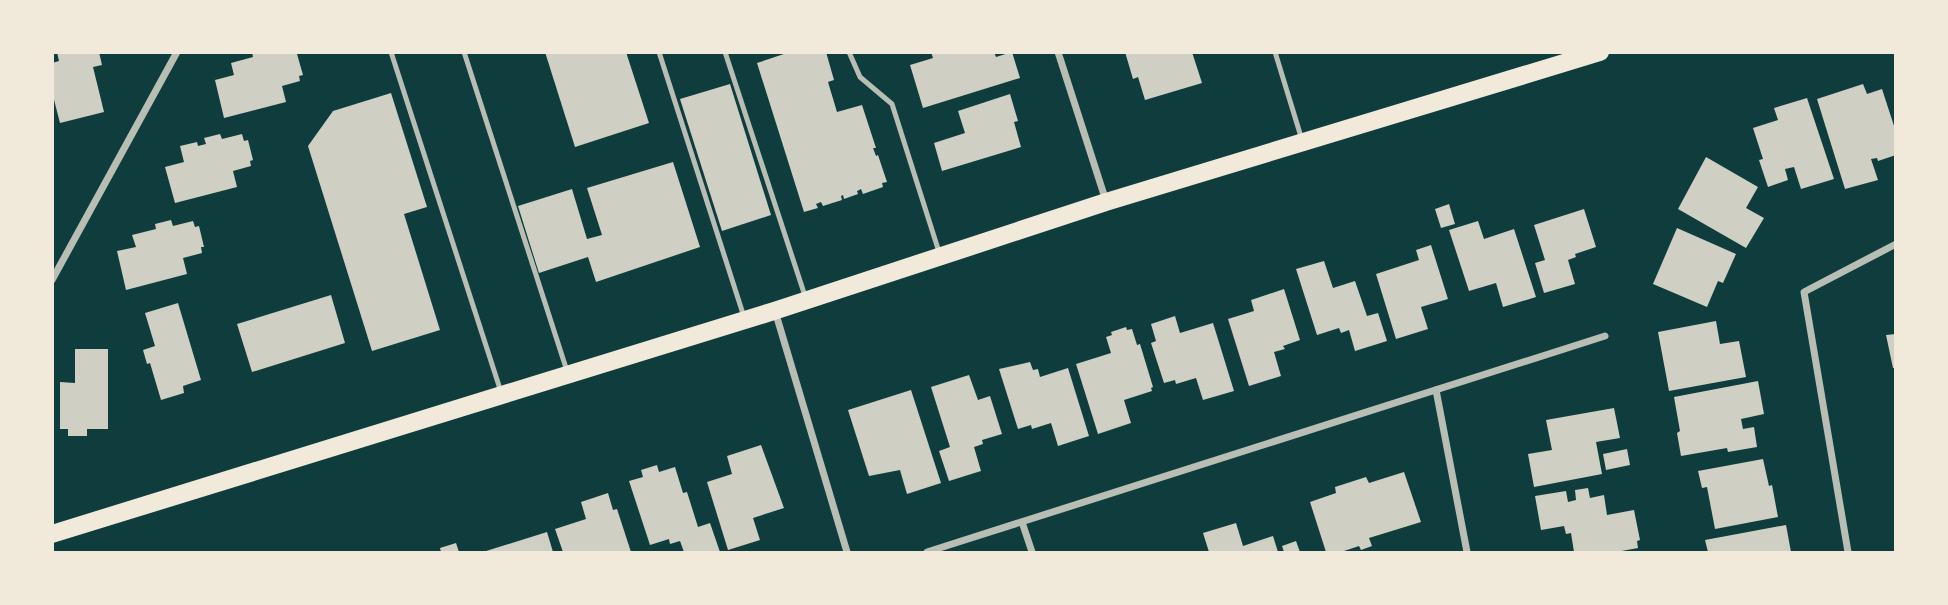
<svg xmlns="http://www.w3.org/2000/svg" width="1948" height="605" font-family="'PT Sans',sans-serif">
  <rect width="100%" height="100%" fill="#0f3d3e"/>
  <!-- building -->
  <g fill="#cfcfc3">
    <polygon points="57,52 99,52 102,65 93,67 104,112 60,123 52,92 52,63 59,61"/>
    <polygon points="252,52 297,54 303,75 299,76 300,81 282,86 286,102 224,118 215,80 234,75 231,63 253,57"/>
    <polygon points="545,52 626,52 649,123 575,147"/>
    <polygon points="790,52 826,52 834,80 828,82 837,112 862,105 876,148 873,148 876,156 878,155 887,182 882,183 883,187 863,194 861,189 857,191 858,194 844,199 843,195 841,196 842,200 823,206 821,202 816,204 818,208 804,212 757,63"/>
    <polygon points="931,52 994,52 996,57 1012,52 1020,78 923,108 910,65 933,58"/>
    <polygon points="1125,52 1192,52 1202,83 1145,100 1138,77 1133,79"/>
    <polygon points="730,84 771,215 722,231 680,99"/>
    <polygon points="1863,84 1867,94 1882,89 1896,132 1896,155 1878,161 1877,158 1871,159 1878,180 1845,189 1817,99"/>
    <polygon points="391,93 427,207 404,214 440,330 372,351 308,146 333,111"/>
    <polygon points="1010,94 1018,121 1014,122 1021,147 942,171 934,143 965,133 958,111"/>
    <polygon points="1807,98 1834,179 1801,189 1794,167 1785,169 1788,180 1768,187 1759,160 1763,159 1753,128 1778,120 1774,108"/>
    <polygon points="220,134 222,139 242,134 244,141 248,140 253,160 250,161 251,166 233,171 237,187 175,203 165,167 184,162 180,146 197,142 198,146 206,144 204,138"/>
    <polygon points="1706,157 1758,187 1746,208 1764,218 1746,248 1678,209"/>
    <polygon points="673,162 700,247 596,282 588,257 539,273 518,206 572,189 587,239 602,235 587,188"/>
    <polygon points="1449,204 1455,224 1441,228 1435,209"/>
    <polygon points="1584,209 1596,247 1575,254 1576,257 1568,260 1575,284 1544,293 1535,263 1545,260 1534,225"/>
    <polygon points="171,220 173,226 193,221 195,227 199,226 204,247 201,247 202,253 183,258 187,274 126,290 117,251 136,247 132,235 156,229 155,224"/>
    <polygon points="1478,221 1484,239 1514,229 1536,297 1503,307 1496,283 1469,291 1449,230"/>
    <polygon points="1677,228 1736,254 1723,283 1718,281 1707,307 1653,284"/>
    <polygon points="1431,245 1448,299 1421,307 1428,329 1396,339 1376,274 1419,260 1416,250"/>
    <polygon points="1324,261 1333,288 1355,281 1367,316 1378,313 1387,341 1355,351 1349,330 1341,333 1339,328 1317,335 1296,269"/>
    <polygon points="1284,289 1300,340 1283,346 1285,349 1274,352 1281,376 1249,386 1228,319 1254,311 1251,300"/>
    <polygon points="331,295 345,343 252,372 237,324"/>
    <polygon points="178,303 201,380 183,386 184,393 161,400 150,363 147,364 143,350 155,346 145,313"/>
    <polygon points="1175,316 1180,333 1213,323 1234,391 1203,400 1196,378 1176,384 1175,380 1164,383 1151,343 1156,341 1151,324"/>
    <polygon points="1716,321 1720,344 1739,341 1746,377 1669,391 1658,332"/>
    <polygon points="1126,327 1127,330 1132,329 1137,345 1140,344 1153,387 1151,388 1152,391 1124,400 1131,423 1098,434 1076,364 1111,353 1106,337 1112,335 1111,332"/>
    <polygon points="1896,334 1896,368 1893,368 1886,335"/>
    <polygon points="75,349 108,349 108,429 87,429 87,436 68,436 68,429 60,429 60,382 75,383"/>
    <polygon points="1030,362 1033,370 1038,369 1040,377 1068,368 1089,436 1058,446 1051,423 1032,429 1031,425 1018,429 999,369"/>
    <polygon points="969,375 978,400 990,396 1002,434 982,440 983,444 974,447 981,471 949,481 939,451 950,447 931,387"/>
    <polygon points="1758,381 1764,414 1741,419 1743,429 1754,427 1757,447 1728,452 1727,448 1681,456 1677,433 1680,431 1674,397"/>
    <polygon points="911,390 941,483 907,494 900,470 869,476 848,410"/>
    <polygon points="1614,408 1620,438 1596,442 1602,474 1534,487 1528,454 1552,450 1546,420"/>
    <polygon points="761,445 784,508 753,518 760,540 728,550 707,482 732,474 727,456"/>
    <polygon points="1627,449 1630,465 1606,470 1603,454"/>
    <polygon points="1763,459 1769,486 1772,485 1778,517 1715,529 1707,487 1702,488 1698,471"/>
    <polygon points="657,465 659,472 675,467 683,493 687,492 698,527 710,523 720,552 684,552 680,541 670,544 669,539 650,545 629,481 643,477 641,470"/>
    <polygon points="1404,472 1421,522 1369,538 1372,546 1361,550 1359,546 1341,552 1326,552 1310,502 1336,493 1335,487 1366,477 1369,483"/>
    <polygon points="1588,488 1590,498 1604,495 1607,515 1634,510 1640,540 1637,541 1638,548 1616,552 1574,552 1571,533 1566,534 1564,526 1541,530 1535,496 1566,491 1568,502 1576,500 1575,490"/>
    <polygon points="608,493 613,510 617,509 631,552 563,552 555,529 586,519 581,502"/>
    <polygon points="1236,523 1243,546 1273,536 1278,552 1209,552 1203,533"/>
    <polygon points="1786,525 1791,552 1708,552 1705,540"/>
    <polygon points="547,532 553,552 483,552"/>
    <polygon points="1296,541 1300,552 1284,552 1282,546"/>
    <polygon points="456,543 459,552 441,552 440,548"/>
  </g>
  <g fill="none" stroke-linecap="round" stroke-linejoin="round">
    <!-- service -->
    <g stroke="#b8beb3" stroke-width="5">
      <polyline points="391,52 501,392"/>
      <polyline points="464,52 567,371"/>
      <polyline points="659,52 744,317"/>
      <polyline points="725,52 806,299"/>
      <polyline points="849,52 860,77 892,104 939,252"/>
      <polyline points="1275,52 1302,140"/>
    </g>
    <!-- minor -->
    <g stroke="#b8beb3" stroke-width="7">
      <polyline points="1058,52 1106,201"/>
      <polyline points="52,280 177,52"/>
      <polyline points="775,311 847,552"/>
      <polyline points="1436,390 1467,552"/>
      <polyline points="1022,522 1032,552"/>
      <polyline points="927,552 1605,336"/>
      <polyline points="1848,552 1804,292 1896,244"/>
    </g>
    <!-- primary -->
    <polyline stroke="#f1e9da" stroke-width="18" points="52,534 774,311 1106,202 1600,52"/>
  </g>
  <!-- border -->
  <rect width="1948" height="605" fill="none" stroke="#f1e9da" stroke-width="108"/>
</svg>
